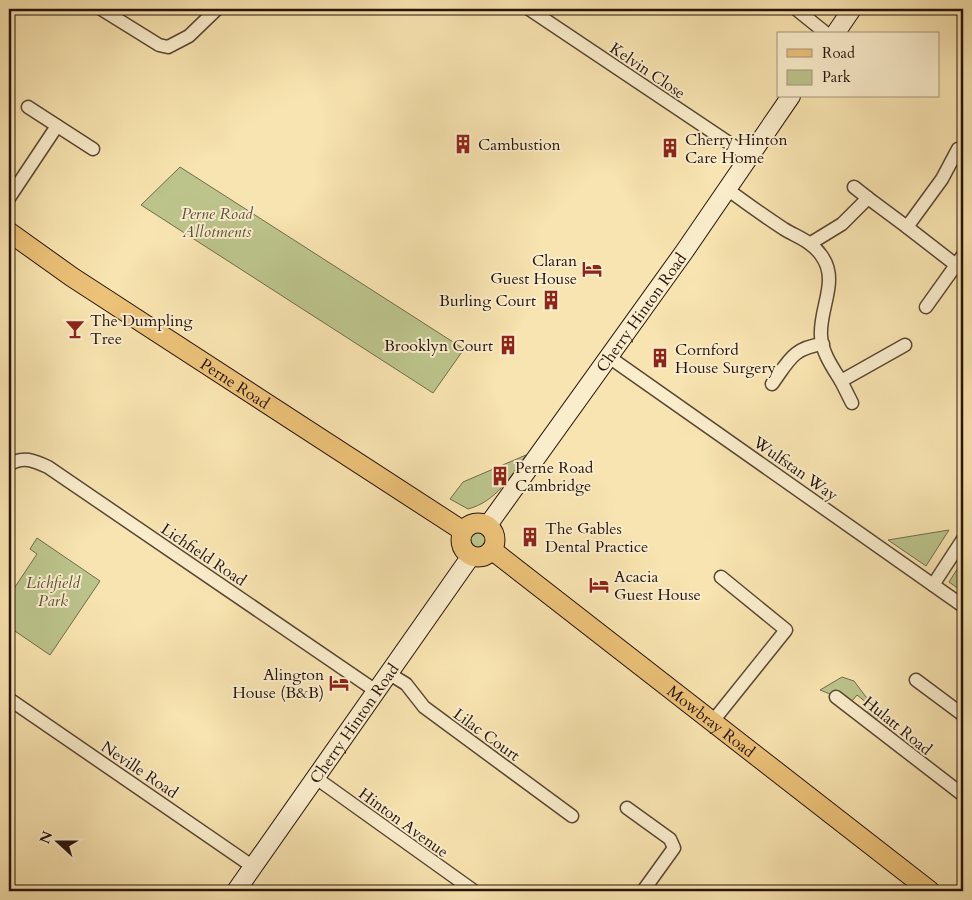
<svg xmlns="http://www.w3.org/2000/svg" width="972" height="900" font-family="Cardo,serif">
  <rect width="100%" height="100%" fill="#f8e4b0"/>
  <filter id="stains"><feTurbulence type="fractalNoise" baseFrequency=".004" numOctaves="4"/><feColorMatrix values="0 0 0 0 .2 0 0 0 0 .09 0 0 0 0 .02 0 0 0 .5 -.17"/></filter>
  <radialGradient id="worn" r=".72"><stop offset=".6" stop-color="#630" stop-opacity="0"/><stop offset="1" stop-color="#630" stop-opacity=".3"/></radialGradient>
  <!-- green -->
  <g fill="#bcc48c" stroke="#716c4c">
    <polygon points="180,167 464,349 433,393 141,205"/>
    <path d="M526,455C511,477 495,502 468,509L450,499L463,482Z"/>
    <circle cx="478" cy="539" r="11"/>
    <polygon points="949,530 926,566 888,540"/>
    <polygon points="37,538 100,581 50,655 9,627 9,596 37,554 30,549"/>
    <polygon points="963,560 963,592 949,582"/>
    <polygon points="842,677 854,681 866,697 883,711 876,720 867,713 871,706 857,695 848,706 835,696 820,690"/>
  </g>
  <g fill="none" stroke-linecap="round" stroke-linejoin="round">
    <defs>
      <g id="street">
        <polyline points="101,9 159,45 168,47 189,36 217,9"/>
        <polyline points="529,9 750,157"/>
        <polyline points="796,9 827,34"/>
        <polyline points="28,107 93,149"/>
        <polyline points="854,187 868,198"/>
        <path d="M727,189C746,203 764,216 784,229C797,237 811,241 821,255C840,280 819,308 821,336C822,353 833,368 841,381L905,345"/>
        <polyline points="9,198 57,126"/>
        <polyline points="907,227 956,265 963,255"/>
        <polyline points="811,243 842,224 868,198 907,227 942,179 958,149 963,149"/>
        <polyline points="926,307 956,265"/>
        <polyline points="609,357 963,606"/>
        <polyline points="841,381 852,403"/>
        <path d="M772,384C789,361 792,348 823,344"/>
        <path d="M9,465C22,455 35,461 48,467L376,691"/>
        <polyline points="933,585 963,539"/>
        <polyline points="388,673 406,684 424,707 572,816"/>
        <polyline points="916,680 963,715"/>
        <polyline points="836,697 963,795"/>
        <polyline points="9,699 252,866"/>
        <polyline points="713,721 786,630 721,577"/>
        <polyline points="316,778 474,891"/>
        <polyline points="627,808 670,839 674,848 643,891"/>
      </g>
      <g id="secondary">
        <polyline points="835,34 852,9"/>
        <path id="s1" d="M488,525L684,252L791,96"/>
        <path id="s2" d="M236,891L471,556"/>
      </g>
      <g id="primary">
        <path id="s3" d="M9,232L72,277L463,531"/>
        <circle cx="478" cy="540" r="17"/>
        <path id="s4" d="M492,550L930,891"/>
      </g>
    </defs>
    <!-- street casing -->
    <use href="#street" stroke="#5a4734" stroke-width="15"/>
    <!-- secondary casing -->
    <use href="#secondary" stroke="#26130b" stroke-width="20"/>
    <!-- primary casing -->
    <use href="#primary" stroke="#26130b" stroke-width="21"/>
    <!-- street -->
    <use href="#street" stroke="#faedcc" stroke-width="12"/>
    <!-- secondary -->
    <use href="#secondary" stroke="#faedcc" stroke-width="18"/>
    <!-- primary -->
    <use href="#primary" stroke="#ecc278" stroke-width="19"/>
  </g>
  <!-- icons -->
  <defs>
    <symbol id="building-bare" viewBox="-9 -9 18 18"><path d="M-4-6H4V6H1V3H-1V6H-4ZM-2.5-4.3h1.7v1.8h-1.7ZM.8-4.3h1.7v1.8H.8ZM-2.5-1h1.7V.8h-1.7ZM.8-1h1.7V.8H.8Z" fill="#8f2418" stroke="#faedcc" stroke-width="2.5" paint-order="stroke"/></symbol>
    <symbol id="hotel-bare" viewBox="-9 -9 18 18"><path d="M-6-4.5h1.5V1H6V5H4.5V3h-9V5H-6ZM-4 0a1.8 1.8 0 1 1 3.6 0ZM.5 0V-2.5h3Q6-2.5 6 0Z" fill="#8f2418" stroke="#faedcc" stroke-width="2.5" paint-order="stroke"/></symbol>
    <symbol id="bar-bare" viewBox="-9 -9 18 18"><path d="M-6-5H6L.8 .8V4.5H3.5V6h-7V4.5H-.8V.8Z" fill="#8f2418" stroke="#faedcc" stroke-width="2.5" paint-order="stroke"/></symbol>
  </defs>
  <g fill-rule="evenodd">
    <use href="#building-bare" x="449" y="130" width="28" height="28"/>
    <use href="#building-bare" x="656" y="134" width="28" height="28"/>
    <use href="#hotel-bare" x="578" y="255" width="28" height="28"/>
    <use href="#building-bare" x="537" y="286" width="28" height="28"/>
    <use href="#bar-bare" x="61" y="315" width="28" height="28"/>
    <use href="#building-bare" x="494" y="331" width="28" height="28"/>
    <use href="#building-bare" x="646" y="344" width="28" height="28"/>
    <use href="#building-bare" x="486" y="462" width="28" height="28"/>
    <use href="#building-bare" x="516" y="523" width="28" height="28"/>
    <use href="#hotel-bare" x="585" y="571" width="28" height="28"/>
    <use href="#hotel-bare" x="325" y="669" width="28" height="28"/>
  </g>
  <g text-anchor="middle" stroke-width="4" stroke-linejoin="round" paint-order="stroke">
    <!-- street labels -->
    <g font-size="16" fill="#26130b" stroke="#faedcc">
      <text transform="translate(648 70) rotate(34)" y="6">Kelvin Close</text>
      <text dy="6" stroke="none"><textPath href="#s1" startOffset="262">Cherry Hinton Road</textPath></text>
      <text dy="6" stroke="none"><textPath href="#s3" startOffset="272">Perne Road</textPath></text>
      <text transform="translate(796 468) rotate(35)" y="6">Wulfstan Way</text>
      <text transform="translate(204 554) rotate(34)" y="6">Lichfield Road</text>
      <text dy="6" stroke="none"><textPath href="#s4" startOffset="278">Mowbray Road</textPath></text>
      <text dy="6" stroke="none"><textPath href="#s2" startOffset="205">Cherry Hinton Road</textPath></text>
      <text transform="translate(898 725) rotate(39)" y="6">Hulatt Road</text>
      <text transform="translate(487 734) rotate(36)" y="6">Lilac Court</text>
      <text transform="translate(140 769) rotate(34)" y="6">Neville Road</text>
      <text transform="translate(404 822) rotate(36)" y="6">Hinton Avenue</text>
    </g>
    <!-- poi labels -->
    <g font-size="16" fill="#26130b" stroke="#faedcc" text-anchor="start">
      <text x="685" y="145">Cherry Hinton<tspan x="685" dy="18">Care Home</tspan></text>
      <text x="478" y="150">Cambustion</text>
      <text x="577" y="266" text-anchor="end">Claran<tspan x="577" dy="18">Guest House</tspan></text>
      <text x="536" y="306" text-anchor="end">Burling Court</text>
      <text x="90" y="326">The Dumpling<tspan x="90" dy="18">Tree</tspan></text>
      <text x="493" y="351" text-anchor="end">Brooklyn Court</text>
      <text x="675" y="355">Cornford<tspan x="675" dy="18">House Surgery</tspan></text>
      <text x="515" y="473">Perne Road<tspan x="515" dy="18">Cambridge</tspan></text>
      <text x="545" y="534">The Gables<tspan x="545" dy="18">Dental Practice</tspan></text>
      <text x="614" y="582">Acacia<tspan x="614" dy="18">Guest House</tspan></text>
      <text x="324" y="680" text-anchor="end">Alington<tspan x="324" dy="18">House (B&amp;B)</tspan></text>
    </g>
    <!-- park labels -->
    <g font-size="16" font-style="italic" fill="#5a5138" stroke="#faedcc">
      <text x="217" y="219">Perne Road<tspan x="217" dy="18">Allotments</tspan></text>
      <text x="53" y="588">Lichfield<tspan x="53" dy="18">Park</tspan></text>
    </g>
  </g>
  <!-- margin -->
  <rect width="972" height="900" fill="none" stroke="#f8e4b0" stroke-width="30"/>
  <rect x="10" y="10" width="952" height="880" fill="none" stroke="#26130b" stroke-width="2.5"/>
  <rect x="15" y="15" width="942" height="870" fill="none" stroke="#26130b"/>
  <!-- legend -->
  <rect x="777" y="32" width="162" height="65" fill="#faedcc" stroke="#a5967f"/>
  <rect x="787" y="49" width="25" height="8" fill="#ecc278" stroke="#a5967f"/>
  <text x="822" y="58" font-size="15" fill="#26130b">Road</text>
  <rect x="787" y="70" width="25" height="15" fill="#bcc48c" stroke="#a5967f"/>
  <text x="822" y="82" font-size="15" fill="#26130b">Park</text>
  <!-- north arrow -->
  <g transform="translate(58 842) rotate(291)" stroke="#faedcc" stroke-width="4" paint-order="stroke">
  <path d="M0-4L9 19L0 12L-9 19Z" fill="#26130b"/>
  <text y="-8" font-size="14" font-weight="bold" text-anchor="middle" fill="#26130b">N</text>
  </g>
  <rect width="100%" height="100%" filter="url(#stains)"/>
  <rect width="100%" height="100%" fill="url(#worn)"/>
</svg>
